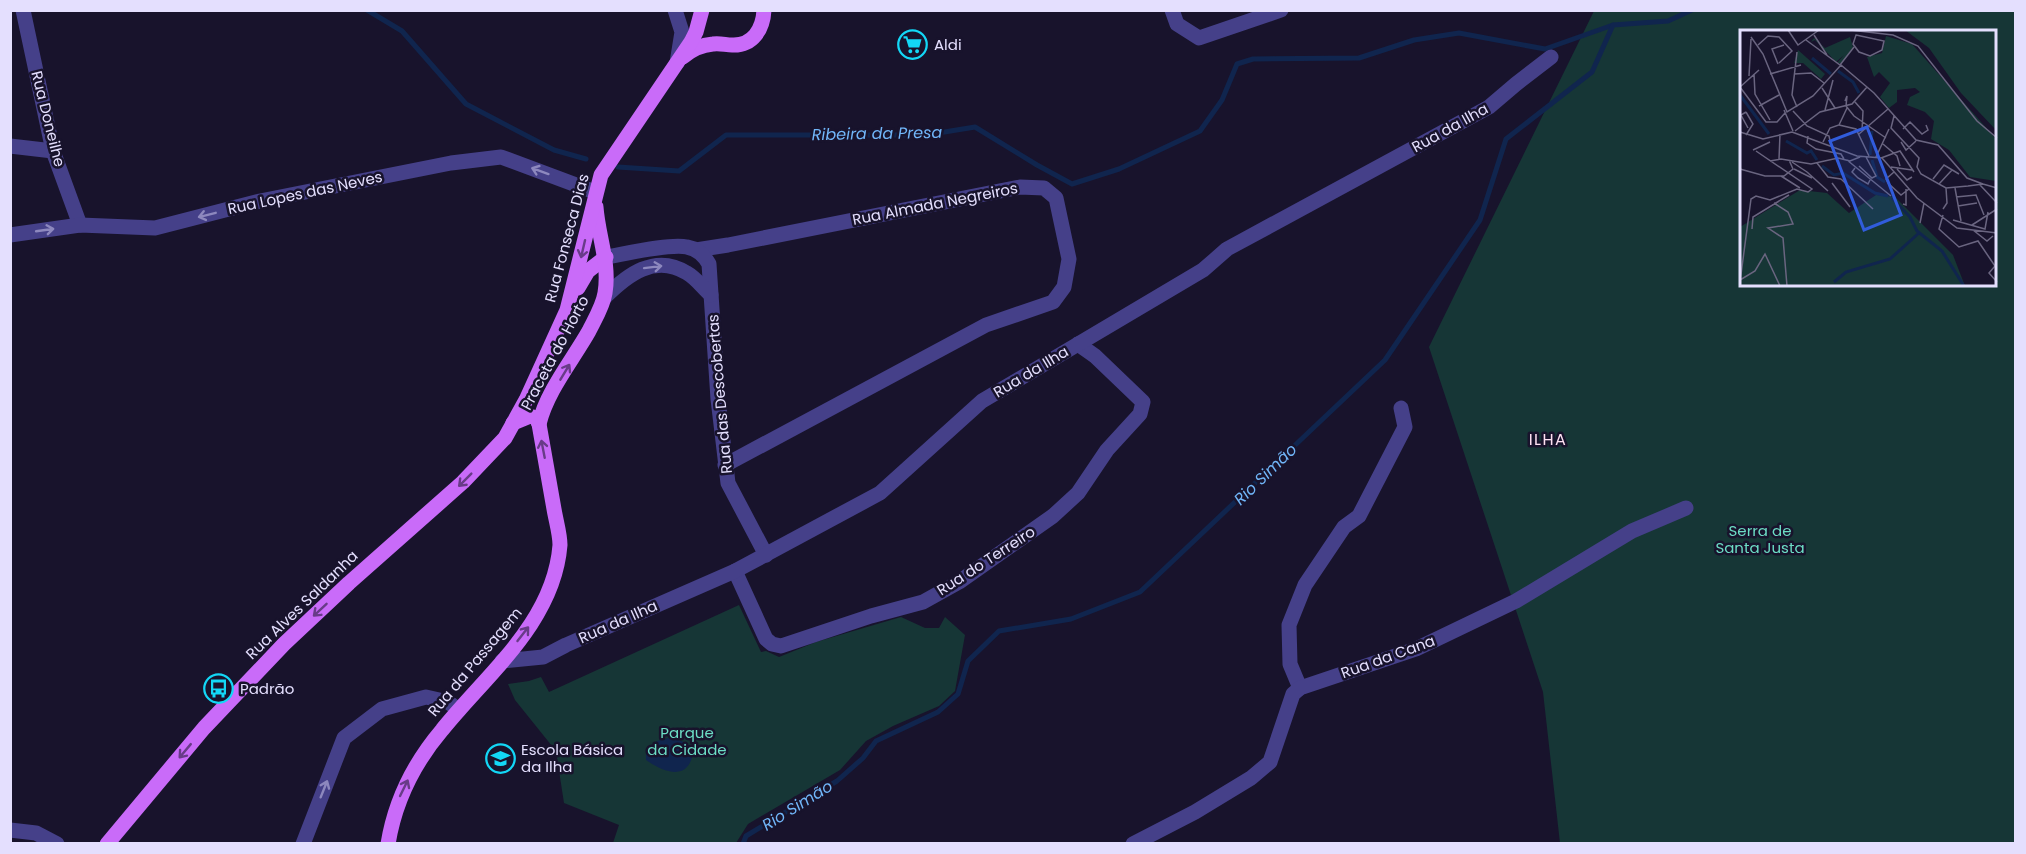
<svg xmlns="http://www.w3.org/2000/svg" width="2026" height="854" font-family="Poppins,sans-serif">
  <rect width="100%" height="100%" fill="#18132c"/>
  <!-- green -->
  <g fill="#163636" fill-rule="evenodd">
    <path d="M1594,11H2015V843H1560L1543,692L1429,347ZM1741,32H1994V285H1741Z"/>
    <polygon points="739,605 761,652 766,651 779,657 816,642 901,617 925,628 939,628 945,617 965,635 955,691 939,706 893,726 866,741 840,770 748,824 736,843 613,843 619,825 564,803 556,751 515,700 508,684 529,681 541,677 549,692"/>
  </g>
  <!-- water -->
  <path fill="#10254e" d="M668,738C679,739 688,742 693,753C688,782 663,772 646,760V751L657,741Z"/>
  <g fill="none" stroke-linecap="round" stroke-linejoin="round">
    <!-- stream -->
    <g stroke="#10254e" stroke-width="5">
      <polyline points="367,10 402,31 466,104 554,150 586,159"/>
      <polyline points="618,167 679,171 726,135 926,135 975,127 1037,165 1072,184 1119,169 1200,131 1222,100 1237,64 1253,59 1359,58 1414,40 1459,33 1545,49 1613,25"/>
      <polyline points="743,844 746,836 837,781 863,758 876,741 938,712 958,694 968,661 999,631 1071,619 1140,592 1385,360 1480,220 1506,139 1592,72 1613,25 1668,21 1692,10"/>
    </g>
    <!-- minor -->
    <g stroke="#454089" stroke-width="15">
      <polyline points="23,10 53,151 80,225"/>
      <polyline points="675,10 682,32 677,63"/>
      <polyline points="1172,10 1177,24 1199,38 1281,10"/>
      <polyline points="10,146 53,151"/>
      <polyline points="10,235 80,225 155,228 260,201 451,163 501,157 595,192"/>
      <polyline points="696,250 728,245 1020,187 1044,188 1056,198 1069,259 1064,287 1053,302 986,325 725,465"/>
      <path d="M606,257C624,254 671,243 687,247C698,249 704,255 709,264L718,399L728,483L766,555"/>
      <path d="M605,297C627,275 655,253 687,273C696,278 703,288 711,295"/>
      <polyline points="735,571 766,639 772,644 781,646 871,616 923,602 959,582 1053,516 1078,493 1107,450 1140,414 1143,402 1095,356 1078,344"/>
      <polyline points="502,661 543,657 566,645 735,571 880,493 982,401 1203,270 1227,249 1489,107 1516,84 1551,57"/>
      <polyline points="1300,688 1290,664 1289,625 1305,585 1344,527 1359,516 1405,427 1401,408"/>
      <polyline points="10,830 36,833 57,844"/>
      <polyline points="303,844 344,738 382,709 426,697 448,702 459,710"/>
      <polyline points="1133,844 1195,812 1251,778 1270,762 1293,694 1300,688 1416,649 1516,601 1632,531 1686,508"/>
    </g>
    <!-- major -->
    <g stroke="#c96bf9" stroke-width="15">
      <path d="M683,57C692,49 701,45 713,44C720,43 726,45 732,45C753,46 763,29 764,10"/>
      <polyline points="578,288 588,271 606,257"/>
      <path d="M539,424C547,391 572,361 589,331C595,319 603,306 605,293C610,263 598,236 596,207"/>
      <polyline points="107,844 204,728 284,644 349,583 463,482 505,438 526,400 567,310 601,175 691,42 696,32 702,10"/>
      <path d="M388,844C395,801 414,763 442,730C487,674 554,622 560,545C560,534 556,521 554,509C549,481 544,453 539,424L536,418L530,416L513,423"/>
    </g>
  </g>
  <!-- one-way arrows -->
  <defs><path id="oneway-shaft" d="M-6 0H5M1.5-3L5.5 0L1.5 3" fill="none" stroke-width="1.6" stroke-linecap="round" stroke-linejoin="round" transform="scale(1.5)"/></defs>
  <g stroke="#8d88be">
    <use href="#oneway-shaft" transform="translate(540 171) rotate(-160)"/>
    <use href="#oneway-shaft" transform="translate(207 215) rotate(166)"/>
    <use href="#oneway-shaft" transform="translate(45 230) rotate(-8)"/>
    <use href="#oneway-shaft" transform="translate(653 267) rotate(-7)"/>
    <use href="#oneway-shaft" transform="translate(324 789) rotate(-68)"/>
  </g>
  <g stroke="#683b88">
    <use href="#oneway-shaft" transform="translate(583 249) rotate(103)"/>
    <use href="#oneway-shaft" transform="translate(565 372) rotate(-59)"/>
    <use href="#oneway-shaft" transform="translate(543 449) rotate(-101)"/>
    <use href="#oneway-shaft" transform="translate(465 480) rotate(135)"/>
    <use href="#oneway-shaft" transform="translate(320 610) rotate(137)"/>
    <use href="#oneway-shaft" transform="translate(523 634) rotate(-52)"/>
    <use href="#oneway-shaft" transform="translate(185 751) rotate(130)"/>
    <use href="#oneway-shaft" transform="translate(404 788) rotate(-64)"/>
  </g>
  <!-- icons -->
  <defs>
    <symbol id="supermarket-ring" viewBox="-11 -11 22 22"><circle r="9.5" fill="#18132c" stroke="#13d7f6" stroke-width="1.5"/><path d="M-6-5.5h2.5l.6 2H6L4.5 2H-2.5L-4.4-4H-6ZM-1.5 3.2a1.3 1.3 0 1 0 .1 0ZM3 3.2a1.3 1.3 0 1 0 .1 0Z" fill="#13d7f6"/></symbol>
    <symbol id="bus-ring" viewBox="-11 -11 22 22"><circle r="9.5" fill="#18132c" stroke="#13d7f6" stroke-width="1.5"/><path d="M-5-6H5V4H4V6H2V4H-2V6H-4V4H-5ZM-3.5-4V0h7V-4ZM-3.5 1.2v1.5H-2V1.2ZM2 1.2v1.5H3.5V1.2Z" fill="#13d7f6"/></symbol>
    <symbol id="school-ring" viewBox="-11 -11 22 22"><circle r="9.5" fill="#18132c" stroke="#13d7f6" stroke-width="1.5"/><path d="M0-5L7-2L0 1L-7-2ZM-4 1L0 2.5L4 1V4Q0 6-4 4Z" fill="#13d7f6"/></symbol>
  </defs>
  <g fill-rule="evenodd">
    <use href="#supermarket-ring" x="896" y="28" width="33" height="33"/>
    <use href="#bus-ring" x="202" y="672" width="33" height="33"/>
    <use href="#school-ring" x="484" y="742" width="33" height="33"/>
  </g>
  <g text-anchor="middle" stroke-width="5" stroke-linejoin="round" paint-order="stroke">
    <!-- poi labels -->
    <g font-size="15" fill="#e4dffe" stroke="#18132c" text-anchor="start">
      <text x="934" y="50">Aldi</text>
      <text x="240" y="694">Padrão</text>
      <text x="521" y="755">Escola Básica<tspan x="521" dy="17">da Ilha</tspan></text>
    </g>
    <!-- street labels -->
    <g font-size="15" fill="#e4dffe" stroke="#18132c">
      <text transform="translate(48 119) rotate(76)" y="5">Rua Doneilhe</text>
      <text transform="translate(1450 128) rotate(-29)" y="5">Rua da Ilha</text>
      <text transform="translate(305 193) rotate(-12)" y="5">Rua Lopes das Neves</text>
      <text transform="translate(935 204) rotate(-11)" y="5">Rua Almada Negreiros</text>
      <text transform="translate(567 238) rotate(-75)" y="5">Rua Fonseca Dias</text>
      <text transform="translate(555 353) rotate(-62)" y="5">Praceta do Horto</text>
      <text transform="translate(1031 372) rotate(-31)" y="5">Rua da Ilha</text>
      <text transform="translate(720 394) rotate(-95)" y="5">Rua das Descobertas</text>
      <text transform="translate(986 561) rotate(-33)" y="5">Rua do Terreiro</text>
      <text transform="translate(302 605) rotate(-44)" y="5">Rua Alves Saldanha</text>
      <text transform="translate(618 622) rotate(-24)" y="5">Rua da Ilha</text>
      <text transform="translate(1388 657) rotate(-20)" y="5">Rua da Cana</text>
      <text transform="translate(475 662) rotate(-50)" y="5">Rua da Passagem</text>
    </g>
    <!-- park labels -->
    <g font-size="15" fill="#6cddc5" stroke="#18132c">
      <text x="1760" y="536">Serra de<tspan x="1760" dy="17">Santa Justa</tspan></text>
      <text x="687" y="738">Parque<tspan x="687" dy="17">da Cidade</tspan></text>
    </g>
    <!-- water labels -->
    <g font-size="16" font-style="italic" fill="#71b6f9" stroke="#18132c">
      <text transform="translate(877 133) rotate(-1)" y="6">Ribeira da Presa</text>
      <text transform="translate(1265 474) rotate(-44)" y="6">Rio Simão</text>
      <text transform="translate(797 805) rotate(-32)" y="6">Rio Simão</text>
    </g>
    <!-- neighbourhood labels -->
    <g font-size="16" letter-spacing="1.5" fill="#fee1f2" stroke="#18132c">
      <text x="1548" y="445">ILHA</text>
    </g>
  </g>
  <!-- overview -->
  <g transform="translate(1740 30)">
    <rect width="256" height="256" fill="#18132c"/>
    <path d="M165,0H256V100L221,63L189,18ZM146,6L172,14L256,109V151L230,147L209,120L191,109L194,91L185,82L167,75L170,67L180,62L175,58L157,60V72L149,78L140,67L150,53L139,42L134,47L127,27L142,23ZM110,7L113,17L102,33H97L104,25L96,32L75,10L71,12L74,8L85,18ZM58,20L85,44L81,49L63,33H54ZM60,160L87,163L109,183L136,165L155,167L213,225L225,256H0V197Z" fill="#163636"/>
    <path fill="none" stroke="#10254e" stroke-width="3" d="M72,28L91,44M98,41L113,52L119,63M0,65L29,104M46,111L67,123L71,121L77,130M130,125L132,101M132,130L137,147L145,152M82,136L94,145L103,143L135,163L148,166M152,168L170,187L177,201L202,221L224,256M94,252L106,242L150,229L179,203"/>
    <path fill="none" stroke="#6a6580" stroke-width="1.5" d="M48,0L58,15L79,0M110,0L153,5L178,16L237,91L257,108M74,5L87,25M116,5L144,11L142,20L130,26L119,22L113,14ZM11,7L23,24L47,82L73,66L101,35L134,63L176,110L198,115L227,148L243,154M66,10L100,35L114,17M18,15L28,6L39,7L52,21L39,33M57,22L52,65L57,77M38,34L32,19L44,15M14,44L15,64L30,90M30,44L61,35M54,44L71,43L84,53M9,46L11,9M0,57L26,92H37L45,83M0,57L19,40M82,58L95,78M105,71L107,66L106,76L114,86L146,108M115,72L123,81L122,101M19,76L39,65M44,80L53,101M85,80L93,50M53,81L67,96L89,106L91,115M6,82L13,94L6,105M6,82L1,85L8,98M154,86L151,98L179,128L177,137L181,144L206,158L228,156M99,95L116,99L129,126M163,99L170,92L182,104L188,100L186,95M55,101L80,82L112,74L127,57M0,102L23,109L52,102M52,102L117,126L142,128L177,168L217,198L257,203M119,104L148,79M68,106L67,113L76,119L101,124L104,129M83,112L90,98L99,95L107,78M161,112L166,120L176,111M143,114L157,126L160,136M13,120L30,112M136,127L149,99M141,128L160,121L174,142M39,129L40,104M107,130L151,166M30,131L41,129L71,134L98,128L110,131L120,127M52,132L67,142M77,133L88,147L101,149M119,136L132,148L136,146L126,127M151,137L172,140M115,138L112,142L118,148L128,154L130,150M0,139L25,146H44L53,139L49,130M54,139L72,148M157,139L167,150L172,147M67,142L88,161M154,142L146,149L148,153L161,165L169,159M41,146L60,158M101,149L133,179M193,149L204,135L219,144M92,153L110,177M199,154L212,140M240,155L257,173M228,156L243,154L257,158M215,158L221,191M216,167L236,165L244,185M34,173L48,182L53,194L28,198L43,208L47,256M163,174L166,175V159M218,176L237,173M203,179L207,173L206,158M203,185L199,199L219,217L238,211L255,236L249,243L257,252M213,190L245,199L248,182M180,193L184,173M232,195L257,179M12,199L13,187L49,165M233,200L247,211L253,206M0,250L15,241L25,224L40,256M0,252L11,169L16,166L30,170L57,159L68,162L72,159L16,121"/>
    <path fill="#315cdc" fill-opacity="0.15" stroke="#315cdc" stroke-width="3" d="M127,97L161,185L124,200L90,111Z"/>
    <rect width="256" height="256" fill="none" stroke="#e4dffe" stroke-width="3"/>
  </g>
  <!-- border -->
  <rect width="2026" height="854" fill="none" stroke="#e4dffe" stroke-width="24"/>
</svg>
